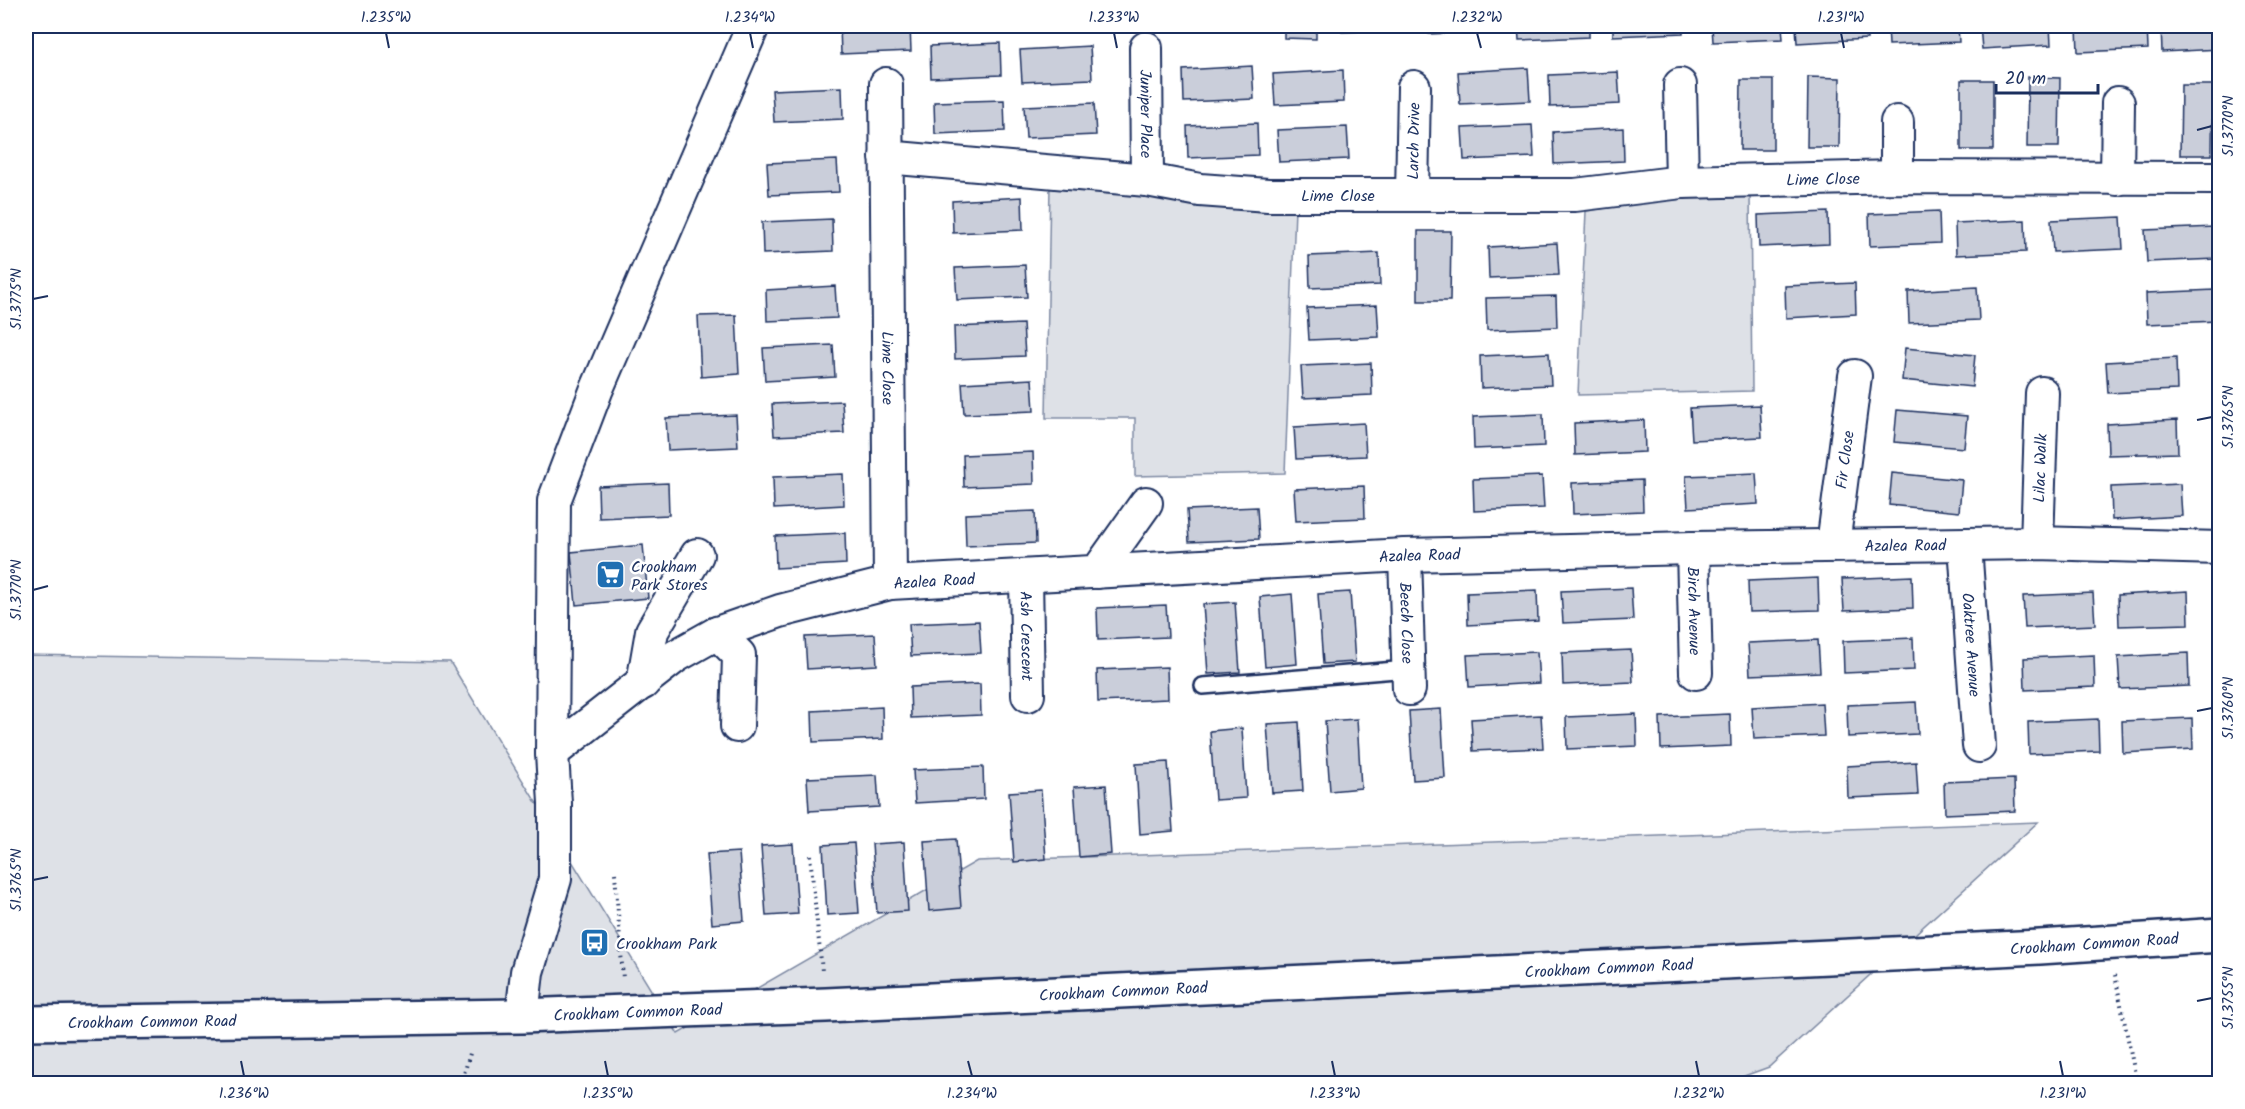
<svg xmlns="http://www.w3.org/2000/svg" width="2245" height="1109" font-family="Kalam,sans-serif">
  <rect width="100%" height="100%" fill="#fff"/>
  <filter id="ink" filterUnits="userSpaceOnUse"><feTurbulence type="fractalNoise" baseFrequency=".0167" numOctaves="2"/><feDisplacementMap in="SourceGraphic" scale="12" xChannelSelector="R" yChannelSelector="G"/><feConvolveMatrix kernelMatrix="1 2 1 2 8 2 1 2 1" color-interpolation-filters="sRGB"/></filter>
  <g filter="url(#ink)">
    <!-- green -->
    <g fill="#dee1e7" stroke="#7c88a2" stroke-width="1.5">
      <polygon points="1050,185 1295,209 1285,473 1135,476 1135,418 1046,418"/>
      <polygon points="1711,192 1750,192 1752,391 1578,395 1586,211"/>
      <polygon points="26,655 450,662 678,1034 977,861 2038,822 1769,1067 1725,1083 26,1084"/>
    </g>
    <!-- building -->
    <g fill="#caceda" stroke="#1b2f5e" stroke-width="1.5">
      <polygon points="840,26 910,26 911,51 841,54"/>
      <rect x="1220" y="26" width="32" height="3"/>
      <polygon points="1284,26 1316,26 1316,39 1284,38"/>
      <polygon points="1342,26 1412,26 1412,29 1342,32"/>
      <polygon points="1428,26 1498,26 1498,31 1429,34"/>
      <polygon points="1518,26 1589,26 1589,37 1519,40"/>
      <polygon points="1613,26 1683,26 1683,33 1613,36"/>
      <polygon points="1712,26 1782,26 1783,39 1713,42"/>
      <polygon points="1796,26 1866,26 1867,39 1797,43"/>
      <polygon points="1888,26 1958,26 1959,42 1889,45"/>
      <polygon points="1980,26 2050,26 2051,45 1982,49"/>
      <polygon points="2077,26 2147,26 2148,49 2078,52"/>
      <polygon points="2161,26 2220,26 2220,49 2162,52"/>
      <polygon points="1000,43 1001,75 931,78 930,46"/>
      <polygon points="1090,46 1092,79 1022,82 1020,50"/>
      <polygon points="1252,66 1254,99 1184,102 1183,70"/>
      <polygon points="1528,68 1530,101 1460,104 1458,72"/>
      <polygon points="1343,70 1344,102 1275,105 1273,74"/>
      <polygon points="1618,72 1620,104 1550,107 1549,75"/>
      <polygon points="1808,77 1840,78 1839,147 1807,147"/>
      <polygon points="2028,77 2060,78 2059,147 2027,147"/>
      <polygon points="1741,80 1773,80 1773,150 1740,150"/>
      <rect x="1961" y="80" width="32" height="70"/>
      <polygon points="2181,85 2213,85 2212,155 2180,155"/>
      <polygon points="842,87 843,119 774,122 772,90"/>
      <polygon points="1004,100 1005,131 935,134 934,102"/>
      <polygon points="1094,103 1096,135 1026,138 1024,106"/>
      <polygon points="1257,123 1258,155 1188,158 1187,126"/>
      <polygon points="1532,125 1534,157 1464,160 1462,128"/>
      <polygon points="1347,127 1349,159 1279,162 1277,130"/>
      <polygon points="1623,128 1624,161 1554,164 1553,132"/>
      <polygon points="837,160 839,192 769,195 767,163"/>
      <polygon points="1022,197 1023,230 953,233 952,201"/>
      <polygon points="1939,211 1940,243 1870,246 1869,214"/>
      <polygon points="1828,212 1829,244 1759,247 1758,215"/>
      <polygon points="2121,217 2123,249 2053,252 2051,220"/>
      <polygon points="832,219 833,251 763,254 762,222"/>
      <polygon points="2025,220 2026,252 1956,255 1955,223"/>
      <polygon points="2215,227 2216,259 2147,262 2145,230"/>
      <polygon points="1418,231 1451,231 1450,301 1418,301"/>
      <polygon points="1557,243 1559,275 1489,278 1488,247"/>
      <polygon points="1379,253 1380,285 1310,288 1309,256"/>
      <polygon points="1025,265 1027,297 957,300 955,268"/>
      <polygon points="1855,283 1856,314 1786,318 1785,286"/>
      <polygon points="835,286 837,318 767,321 766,290"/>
      <polygon points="1977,287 1979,320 1909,323 1908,291"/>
      <polygon points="2215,290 2217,321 2147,324 2146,293"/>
      <polygon points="1556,296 1557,327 1487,330 1486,298"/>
      <polygon points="1377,305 1379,337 1309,340 1307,308"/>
      <polygon points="736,315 739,374 701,377 698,316"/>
      <polygon points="1023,324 1025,356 955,359 954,327"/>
      <polygon points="833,345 835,377 765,381 763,348"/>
      <polygon points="1905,348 1975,355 1972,387 1902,380"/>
      <polygon points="1549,353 1551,385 1481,388 1480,356"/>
      <polygon points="2176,358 2177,390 2108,393 2106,362"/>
      <polygon points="1371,363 1372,395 1303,398 1301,366"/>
      <polygon points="1032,379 1034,411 964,414 962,383"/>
      <polygon points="842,401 844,433 774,436 772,404"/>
      <polygon points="1760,405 1762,437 1692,440 1690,408"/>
      <polygon points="1897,410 1967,416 1964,448 1894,442"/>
      <polygon points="1543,414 1544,446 1474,449 1473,417"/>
      <polygon points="736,415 738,447 668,450 666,418"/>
      <polygon points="1644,420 1645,452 1575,455 1574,423"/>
      <polygon points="2177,420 2178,453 2108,455 2107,424"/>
      <polygon points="1364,423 1366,456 1296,459 1294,427"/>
      <polygon points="1033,452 1034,484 964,487 963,455"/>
      <polygon points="1756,473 1758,504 1688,508 1686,476"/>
      <polygon points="1892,473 1962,480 1959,512 1889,505"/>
      <polygon points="843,474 844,505 774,509 773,477"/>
      <polygon points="1542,476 1544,508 1474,511 1473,479"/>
      <polygon points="1642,480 1643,511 1573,514 1572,483"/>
      <polygon points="668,483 669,515 599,518 598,486"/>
      <polygon points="2180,484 2182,516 2112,520 2111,487"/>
      <polygon points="1364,486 1365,518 1296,521 1294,489"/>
      <polygon points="1257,507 1259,539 1189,542 1187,510"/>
      <polygon points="1035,511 1036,543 966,546 965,514"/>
      <polygon points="845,533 846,564 776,568 775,536"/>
      <polygon points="643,545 648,598 576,605 571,552"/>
      <polygon points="1912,576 1913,608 1844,611 1842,579"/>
      <polygon points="1818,578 1819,610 1749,612 1748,581"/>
      <polygon points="1631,588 1633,620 1563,623 1561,591"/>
      <polygon points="1537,590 1538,621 1468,625 1467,593"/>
      <polygon points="2188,591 2189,624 2119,626 2118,595"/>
      <polygon points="1350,592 1355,662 1323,664 1318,594"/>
      <polygon points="2093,593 2095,625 2025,628 2023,596"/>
      <polygon points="1292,594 1297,664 1265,667 1260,597"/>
      <polygon points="1235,602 1240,672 1208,674 1203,604"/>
      <polygon points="1166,605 1168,637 1098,640 1097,608"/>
      <polygon points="979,621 981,653 911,656 909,624"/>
      <polygon points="875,634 877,665 807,669 805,637"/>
      <polygon points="1913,638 1914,670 1844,673 1843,641"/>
      <polygon points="1818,640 1820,672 1750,675 1748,643"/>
      <polygon points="1631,650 1633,682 1563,685 1562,653"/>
      <polygon points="1537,652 1539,683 1469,687 1467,655"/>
      <polygon points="2188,653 2189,686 2120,689 2118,657"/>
      <polygon points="2094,655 2095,687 2025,690 2024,658"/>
      <polygon points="1167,667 1168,699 1098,702 1097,670"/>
      <polygon points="980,684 981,715 911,718 910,687"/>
      <polygon points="1916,702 1918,734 1848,737 1847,705"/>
      <polygon points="1822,703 1824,736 1754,739 1752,707"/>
      <polygon points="882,707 883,739 813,742 812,711"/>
      <polygon points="1441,709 1445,778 1413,780 1409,711"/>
      <polygon points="1636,714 1637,746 1567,749 1566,717"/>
      <polygon points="1730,714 1731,746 1661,749 1660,717"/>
      <polygon points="1541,715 1543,748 1473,751 1471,719"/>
      <polygon points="2192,718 2193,749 2123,753 2122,721"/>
      <polygon points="1357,719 1361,788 1330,791 1325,721"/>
      <polygon points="2098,719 2099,751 2029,754 2028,722"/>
      <polygon points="1299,722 1303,791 1272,793 1267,724"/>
      <polygon points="1242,728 1246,798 1215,800 1210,731"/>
      <polygon points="1168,762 1173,831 1140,834 1136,764"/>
      <polygon points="1916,762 1918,795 1848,798 1847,766"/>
      <polygon points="983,767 984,799 915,803 913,770"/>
      <polygon points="877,775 879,807 809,811 807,778"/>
      <polygon points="2014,779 2015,811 1945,814 1944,782"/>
      <polygon points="1106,785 1111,854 1079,857 1074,787"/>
      <polygon points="1041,790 1046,859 1014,862 1009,792"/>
      <polygon points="956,839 961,908 929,911 924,841"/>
      <polygon points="904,842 908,911 877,913 872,844"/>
      <polygon points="854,843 859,913 827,915 823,845"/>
      <polygon points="793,844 798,914 766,916 761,846"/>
      <polygon points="739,852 744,921 712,924 707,854"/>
    </g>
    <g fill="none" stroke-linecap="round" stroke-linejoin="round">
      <defs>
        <polyline id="lane" points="1203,686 1408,669"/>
        <g id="street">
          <path id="s1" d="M1146,48L1147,180"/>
          <path id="s2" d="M886,84L890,583"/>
          <polyline points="1680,85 1682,182"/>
          <path id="s3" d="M886,157L1147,180L1200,190L1268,195H1575L1682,182L1897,177L2220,178"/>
          <polyline points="1897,177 1897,122"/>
          <polyline points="2117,179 2118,103"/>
          <path id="s4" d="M1412,195L1414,87"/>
          <path id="s5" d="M2037,543L2042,393"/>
          <path id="s6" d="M1833,545L1855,376"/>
          <path id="s7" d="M1965,545L1979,746"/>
          <path id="s8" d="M1693,548L1696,673"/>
          <path id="s9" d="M1405,555L1409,689"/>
          <polyline points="1097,572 1146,503"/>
          <path id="s10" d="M1026,576L1028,695"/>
          <polyline points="717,633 739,655 737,726"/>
          <polyline points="643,683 652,631 697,555"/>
          <path id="s11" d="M552,753L676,656L717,633L780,611L890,583L1405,555L1693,548L2037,543L2220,548"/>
          <polyline points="522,1016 527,972 555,879 555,803 552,753 554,501 596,391 753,26"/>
        </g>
        <g id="secondary">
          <path id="s12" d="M26,1023L522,1016L626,1012L826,1005L2040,947L2220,935"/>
        </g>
      </defs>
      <!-- lane casing -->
      <use href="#lane" stroke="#1b2f5e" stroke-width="20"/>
      <!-- street casing -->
      <use href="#street" stroke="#1b2f5e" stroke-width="36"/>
      <!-- secondary casing -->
      <use href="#secondary" stroke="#1b2f5e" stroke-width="38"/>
      <!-- path -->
      <g stroke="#1b2f5e" stroke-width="4" stroke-dasharray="1.5 4.5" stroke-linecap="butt">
        <polyline points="810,855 822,971"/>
        <polyline points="615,873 623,979"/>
        <polyline points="2115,975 2137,1084"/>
        <polyline points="461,1084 471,1050"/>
      </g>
      <!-- lane -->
      <use href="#lane" stroke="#fff" stroke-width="15"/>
      <!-- street -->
      <use href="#street" stroke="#fff" stroke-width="32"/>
      <!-- secondary -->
      <use href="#secondary" stroke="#fff" stroke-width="33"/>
    </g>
  </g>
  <!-- ticks -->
  <path fill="none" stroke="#1b2f5e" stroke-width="2" d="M386,33L389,48M750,33L753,48M1114,33L1117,48M1477,33L1481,48M1841,33L1844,48M2197,130L2212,126M33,299L48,296M2197,420L2212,417M33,590L48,586M2197,711L2212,708M33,880L48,877M2197,1001L2212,998M241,1061L244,1076M605,1061L608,1076M968,1061L972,1076M1332,1061L1335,1076M1696,1061L1699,1076M2060,1061L2063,1076"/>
  <!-- icons -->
  <defs>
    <symbol id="supermarket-square" viewBox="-11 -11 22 22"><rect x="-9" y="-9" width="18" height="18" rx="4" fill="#1f6fb2" stroke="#fff"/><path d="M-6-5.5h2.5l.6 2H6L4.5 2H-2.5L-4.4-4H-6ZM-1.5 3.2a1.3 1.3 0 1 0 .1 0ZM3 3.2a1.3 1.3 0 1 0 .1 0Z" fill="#fff"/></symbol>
    <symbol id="bus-square" viewBox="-11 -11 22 22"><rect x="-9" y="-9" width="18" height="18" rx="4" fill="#1f6fb2" stroke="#fff"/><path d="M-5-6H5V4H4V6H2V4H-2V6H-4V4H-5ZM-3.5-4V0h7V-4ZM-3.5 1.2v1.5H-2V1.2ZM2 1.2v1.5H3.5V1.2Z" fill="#fff"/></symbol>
  </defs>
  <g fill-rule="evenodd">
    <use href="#supermarket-square" x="594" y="558" width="33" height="33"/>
    <use href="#bus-square" x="578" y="926" width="33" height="33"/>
  </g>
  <g text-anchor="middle" stroke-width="5" stroke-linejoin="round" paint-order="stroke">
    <!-- street labels -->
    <g font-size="16" fill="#1b2f5e" stroke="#fff">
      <text dy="6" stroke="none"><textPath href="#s1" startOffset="66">Juniper Place</textPath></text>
      <text dy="6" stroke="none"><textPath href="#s4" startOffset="54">Larch Drive</textPath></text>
      <text dy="6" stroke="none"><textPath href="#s3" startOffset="940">Lime Close</textPath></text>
      <text dy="6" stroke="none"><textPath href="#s3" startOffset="454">Lime Close</textPath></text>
      <text dy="6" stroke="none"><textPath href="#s2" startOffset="284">Lime Close</textPath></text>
      <text dy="6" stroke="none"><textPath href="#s6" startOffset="86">Fir Close</textPath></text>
      <text dy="6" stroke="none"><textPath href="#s5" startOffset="75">Lilac Walk</textPath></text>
      <text dy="6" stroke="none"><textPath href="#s11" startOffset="1401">Azalea Road</textPath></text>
      <text dy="6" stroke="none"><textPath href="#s11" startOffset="915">Azalea Road</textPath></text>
      <text dy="6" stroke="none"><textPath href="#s11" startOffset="429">Azalea Road</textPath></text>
      <text dy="6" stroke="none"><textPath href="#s8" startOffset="63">Birch Avenue</textPath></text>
      <text dy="6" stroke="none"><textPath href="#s9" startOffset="68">Beech Close</textPath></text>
      <text dy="6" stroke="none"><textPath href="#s10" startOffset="60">Ash Crescent</textPath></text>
      <text dy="6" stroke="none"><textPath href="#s7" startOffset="100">Oaktree Avenue</textPath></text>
      <text dy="6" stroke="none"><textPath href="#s12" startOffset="2070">Crookham Common Road</textPath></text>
      <text dy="6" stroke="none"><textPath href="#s12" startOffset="1584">Crookham Common Road</textPath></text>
      <text dy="6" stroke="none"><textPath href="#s12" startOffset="1098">Crookham Common Road</textPath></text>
      <text dy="6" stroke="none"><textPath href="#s12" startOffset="612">Crookham Common Road</textPath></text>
      <text dy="6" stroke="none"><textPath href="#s12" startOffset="126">Crookham Common Road</textPath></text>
    </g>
    <!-- poi labels -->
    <g font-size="16" fill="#1b2f5e" stroke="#fff" text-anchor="start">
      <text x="631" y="572">Crookham<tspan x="631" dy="18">Park Stores</tspan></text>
      <text x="616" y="949">Crookham Park</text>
    </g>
  </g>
  <!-- margin -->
  <rect width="2245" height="1109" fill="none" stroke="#fff" stroke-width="66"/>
  <!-- scale -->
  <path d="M1996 84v9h102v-9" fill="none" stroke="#1b2f5e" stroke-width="3"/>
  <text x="2005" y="84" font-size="18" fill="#1b2f5e" stroke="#ffffff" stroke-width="4.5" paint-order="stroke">20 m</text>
  <rect x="33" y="33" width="2179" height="1043" fill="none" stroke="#1b2f5e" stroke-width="2"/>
  <g font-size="15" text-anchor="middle" fill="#1b2f5e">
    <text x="386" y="22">1.235°W</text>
    <text x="750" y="22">1.234°W</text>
    <text x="1114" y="22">1.233°W</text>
    <text x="1477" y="22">1.232°W</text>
    <text x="1841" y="22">1.231°W</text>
    <text transform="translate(2228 126) rotate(-90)" y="5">51.3770°N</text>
    <text transform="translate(16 299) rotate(-90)" y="5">51.3775°N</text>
    <text transform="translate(2228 417) rotate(-90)" y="5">51.3765°N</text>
    <text transform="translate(16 590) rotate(-90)" y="5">51.3770°N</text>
    <text transform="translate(2228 708) rotate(-90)" y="5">51.3760°N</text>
    <text transform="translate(16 880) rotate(-90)" y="5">51.3765°N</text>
    <text transform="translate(2228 998) rotate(-90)" y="5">51.3755°N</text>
    <text x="244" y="1098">1.236°W</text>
    <text x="608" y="1098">1.235°W</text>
    <text x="972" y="1098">1.234°W</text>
    <text x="1335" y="1098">1.233°W</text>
    <text x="1699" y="1098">1.232°W</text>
    <text x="2063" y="1098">1.231°W</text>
  </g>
</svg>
